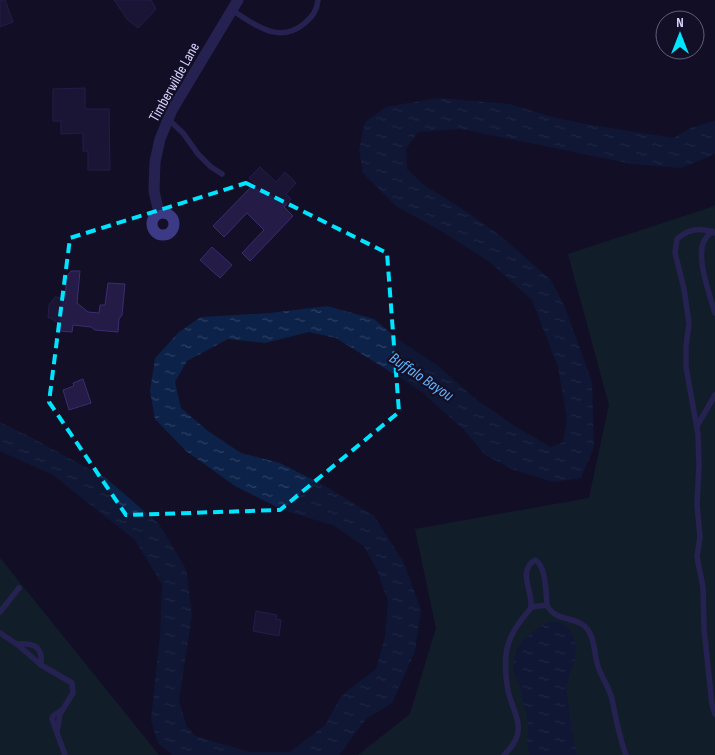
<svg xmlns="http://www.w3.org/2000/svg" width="715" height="755" font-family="'Sofia Sans Condensed',sans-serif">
  <defs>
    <pattern id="water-ripples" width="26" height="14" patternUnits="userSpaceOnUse" patternTransform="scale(1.25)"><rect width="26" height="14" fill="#0c2248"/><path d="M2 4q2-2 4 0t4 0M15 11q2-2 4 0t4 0" fill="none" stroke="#2f4163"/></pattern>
  </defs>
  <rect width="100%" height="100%" fill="#130f26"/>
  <!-- green -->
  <g fill="#12302f">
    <polygon points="715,205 715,755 358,755 410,714 436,628 415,529 589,498 609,405 568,254 712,207"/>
    <polygon points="0,558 159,755 0,755"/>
  </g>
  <!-- water -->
  <g fill="url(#water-ripples)">
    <polygon points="438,98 509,104 556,118 591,125 674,138 690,128 715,121 715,154 681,168 632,164 461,129 418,132 406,149 407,169 424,185 461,208 502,237 550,279 564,305 592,382 594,447 581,478 553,482 514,470 485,455 464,430 421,391 336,338 309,332 265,343 228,339 187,361 175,382 181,408 208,431 241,453 280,463 329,488 374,516 404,563 421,610 415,651 392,703 366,719 339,755 173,755 158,743 151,720 160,635 162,584 135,540 53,475 0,451 0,422 32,438 107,479 159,524 186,569 192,615 179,700 186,725 195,736 249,752 290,752 325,725 342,695 376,669 385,637 388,601 377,570 364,546 333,525 283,510 235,486 186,451 155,419 150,391 155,358 179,332 201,317 270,313 327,306 374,319 399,340 437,365 473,397 516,427 551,447 563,442 567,419 558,367 532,300 491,263 443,232 396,206 363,173 359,150 365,122 386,107"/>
    <path d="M549,622C571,619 578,640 575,659C572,671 566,680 567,693C567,699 569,704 569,709C571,725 573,739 577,755H530L527,744L528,724L526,713L520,687L513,671L514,659L517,648L523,640L542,625Z"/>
  </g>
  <!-- building -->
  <g fill="#241b47" stroke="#3b2d73">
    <polygon points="0,0 5,0 13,22 0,27"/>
    <polygon points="114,0 151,0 156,9 138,28 127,19"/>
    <polygon points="85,88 85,109 109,109 110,170 88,170 88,151 83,151 83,133 61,134 61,121 53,121 53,89"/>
    <polygon points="260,167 276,182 285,172 296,183 286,194 291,199 284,207 293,216 250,261 242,253 264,230 247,213 224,237 213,226 255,183 249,178"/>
    <polygon points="212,247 232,265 220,278 200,260"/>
    <polygon points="71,271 80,271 77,303 88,312 99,313 100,305 105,305 108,283 125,284 122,315 119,319 118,332 95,330 91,327 73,325 72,332 60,331 61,326 51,318 48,318 49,305 55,297 65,298 67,276"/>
    <polygon points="83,379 91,403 69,410 63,390 74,386 73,383"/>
    <polygon points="256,611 277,615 276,619 281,620 279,636 253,631"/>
  </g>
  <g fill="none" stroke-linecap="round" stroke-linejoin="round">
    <!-- service -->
    <g stroke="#3d3a85" stroke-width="5.5">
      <path d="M232,10C255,25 279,45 305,23C313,16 317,10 318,0"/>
      <polyline points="168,119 183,133 198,154 211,167 222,174"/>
      <path d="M712,231C707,236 702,242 702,248C699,266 710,296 715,313"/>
      <path d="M715,233C701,227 688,229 677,239L675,253L684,289L689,323L686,347V367L698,434L699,465L697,504L700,537L697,557L703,587L704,629L712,704L715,714"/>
      <polyline points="697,426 715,395"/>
      <polyline points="531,607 547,605"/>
      <polyline points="0,612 19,588"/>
      <polyline points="0,633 18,645 41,665 72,683 73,693 60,714 57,732"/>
      <path d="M17,644C34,643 43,646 41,665"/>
      <polyline points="62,710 53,716 52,719 65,755"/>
      <path d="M504,755C509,750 515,744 517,736C522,722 511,705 508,691C506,680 505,666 506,655C508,636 519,622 531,608C533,591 517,571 535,560C546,565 546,593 547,605C555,623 578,615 588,630C595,639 594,652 597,663C600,676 609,686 612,699C616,718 619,737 626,755"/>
    </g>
    <!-- minor -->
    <g stroke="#3d3a85" stroke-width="11">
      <polyline points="159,213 154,191 155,162 160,139 172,110 238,0"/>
      <circle cx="163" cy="224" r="11"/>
    </g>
  </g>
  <!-- marked area -->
  <path d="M0 0H715V755H0ZM246,183L387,253L399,412L280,510L126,515L49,402L70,238Z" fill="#130f26" fill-opacity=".55" fill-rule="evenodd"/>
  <path fill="none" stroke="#00e5ff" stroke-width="4" stroke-dasharray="10 6" stroke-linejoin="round" d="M246,183L387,253L399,412L280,510L126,515L49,402L70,238Z"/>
  <g text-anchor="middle" stroke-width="4.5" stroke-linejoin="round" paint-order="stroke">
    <!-- street labels -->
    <g font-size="15" fill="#d9d4ff" stroke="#130f26">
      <text transform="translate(174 82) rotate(-61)" y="5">Timberwilde Lane</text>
    </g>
    <!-- water labels -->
    <g font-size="16" font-style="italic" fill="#62b6ff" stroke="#130f26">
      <text transform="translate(422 376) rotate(34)" y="6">Buffalo Bayou</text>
    </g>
  </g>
  <!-- north arrow -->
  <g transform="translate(680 35)"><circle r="24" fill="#130f26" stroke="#625e7d"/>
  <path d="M0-4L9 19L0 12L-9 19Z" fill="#00e5ff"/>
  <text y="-8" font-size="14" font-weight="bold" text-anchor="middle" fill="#d9d4ff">N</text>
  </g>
</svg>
